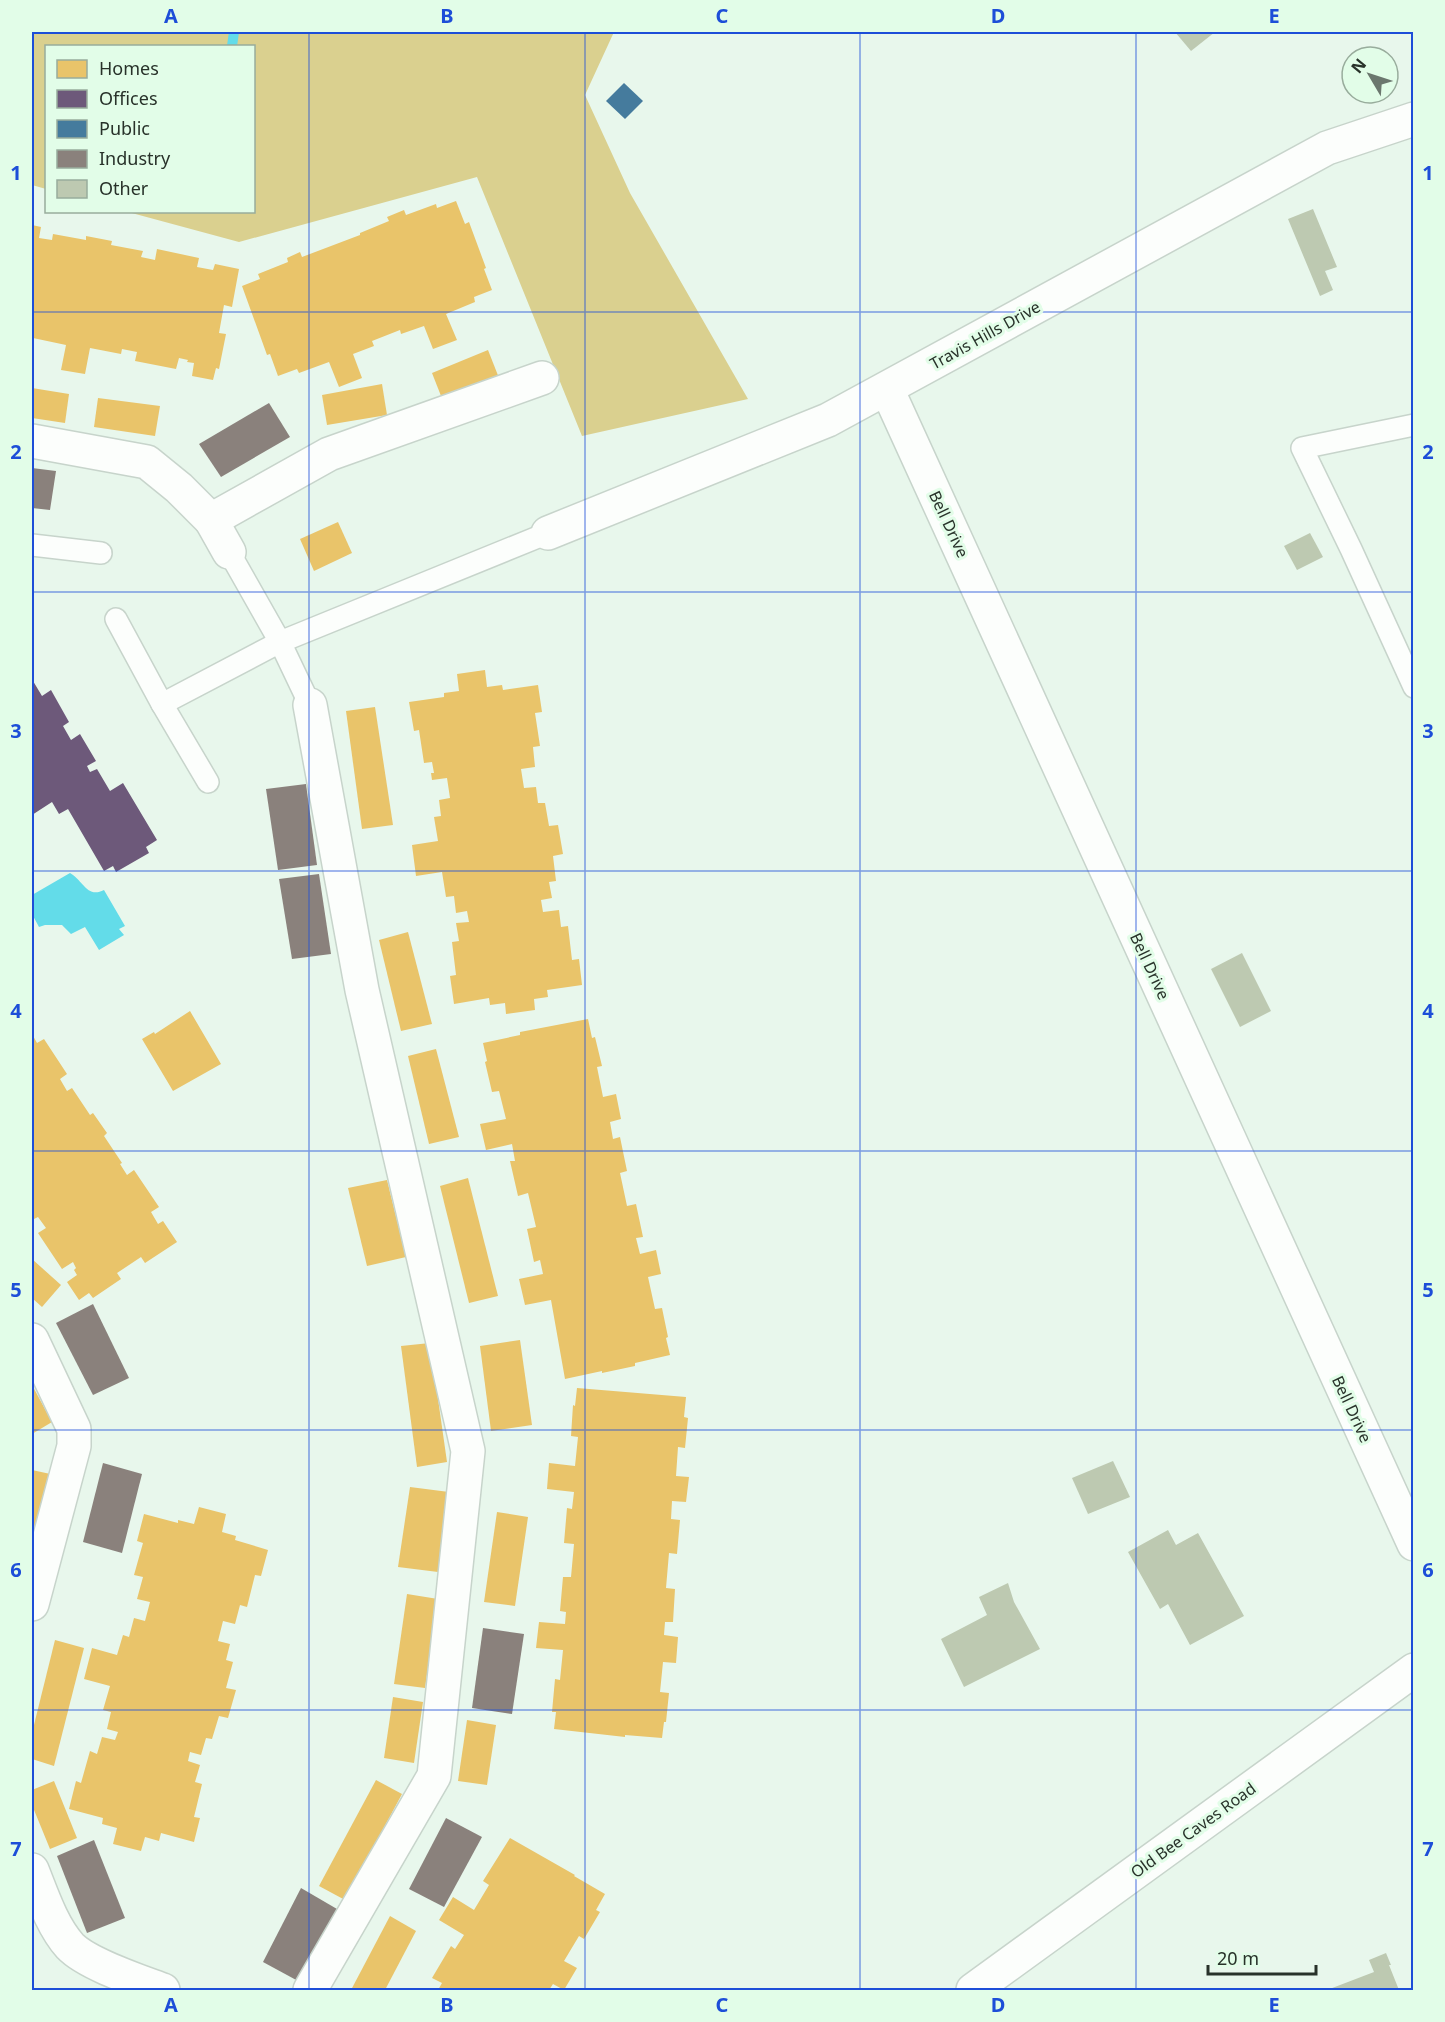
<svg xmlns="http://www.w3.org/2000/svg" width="1445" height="2022" font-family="'Noto Sans',sans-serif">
  <rect width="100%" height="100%" fill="#e8f7ec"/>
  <!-- forest -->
  <polygon fill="#dad08f" points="32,32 614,32 585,95 630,193 748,399 582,436 477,177 239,242 128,212 254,212 254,46 46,46 46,189 32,185"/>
  <!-- water -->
  <path fill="#63dce9" d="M70,873C83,880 87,899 104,890L125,926L119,929L124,935L99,950L85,927L71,934L62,925H45L39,927L32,914V895Z"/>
  <!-- homes -->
  <g fill="#e9c46a">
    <polygon points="456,201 465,224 469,222 486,268 484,269 492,290 474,297 475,302 446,314 457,340 433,349 424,326 401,334 400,330 372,341 374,346 353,354 362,378 339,387 329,362 299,373 297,369 278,376 270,354 267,355 242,286 260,279 258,274 288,262 287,258 300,252 302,257 360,235 360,233 389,221 387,217 404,210 406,215 436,204 437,208"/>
    <polygon points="32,225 41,227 39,238 52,240 53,234 86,240 86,236 112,241 111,245 143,251 141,257 155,260 157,249 199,258 197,267 213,270 215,264 239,269 232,307 224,305 219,333 226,334 219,369 216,368 213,380 192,376 194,363 187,362 188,360 179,358 176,369 135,361 137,352 122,349 121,354 90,348 85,374 61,370 66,345 33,338 34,332 32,332"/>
    <polygon points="488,350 499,378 443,401 432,373"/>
    <polygon points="382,384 387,415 327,425 322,395"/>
    <polygon points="32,388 69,394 65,423 32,418"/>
    <polygon points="98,398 160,406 155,436 94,427"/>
    <polygon points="338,522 352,553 314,571 300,539"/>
    <polygon points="485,670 487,687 502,685 503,690 538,685 542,712 535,713 540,746 533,747 535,767 521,769 524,788 536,787 538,803 545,803 549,826 558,825 563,854 553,856 556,881 549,882 552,898 541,900 543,912 559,910 561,927 568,926 572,960 579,959 582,985 547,990 548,997 534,999 535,1010 506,1014 505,1003 490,1005 489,998 454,1004 450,976 456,975 452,942 459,941 456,923 469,922 467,911 456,913 454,896 446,897 442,872 416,876 412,845 438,841 434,817 441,816 439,800 450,798 447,778 432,780 431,773 434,773 432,762 424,763 419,730 414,731 409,702 444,697 444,693 459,691 457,674"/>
    <polygon points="375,707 393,825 362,829 346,711"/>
    <polygon points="408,932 432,1024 401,1031 379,940"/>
    <polygon points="190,1011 221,1064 173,1091 142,1039 154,1032 155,1034"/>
    <polygon points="588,1019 592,1038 595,1037 602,1066 597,1067 603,1097 616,1094 621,1119 610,1122 613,1139 620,1137 627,1171 620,1173 627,1206 636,1204 643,1237 636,1238 640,1254 656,1250 661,1274 648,1277 655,1309 662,1308 668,1337 666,1338 670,1355 635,1363 635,1366 602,1373 602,1371 565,1379 551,1300 525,1305 519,1279 543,1274 540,1260 534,1262 527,1229 536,1227 528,1193 518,1196 510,1161 515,1161 512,1144 486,1150 480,1124 506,1119 499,1091 492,1092 485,1062 487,1061 483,1043 520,1035 520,1032"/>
    <polygon points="32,1034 37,1043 44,1039 67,1074 60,1079 67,1091 72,1088 90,1115 93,1113 107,1133 104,1136 122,1163 120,1164 127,1175 134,1170 159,1207 151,1212 158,1224 163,1221 177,1242 145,1263 141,1257 117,1273 121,1279 93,1298 89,1293 79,1300 67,1282 77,1275 74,1270 76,1268 73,1262 62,1269 38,1233 46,1228 38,1217 34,1219 32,1216"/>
    <polygon points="436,1049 459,1137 429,1144 408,1056"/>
    <polygon points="468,1178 498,1296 469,1303 440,1186"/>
    <polygon points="387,1180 406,1257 367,1266 348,1188"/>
    <polygon points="32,1259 61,1285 42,1307 32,1298"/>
    <polygon points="520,1340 532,1425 491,1431 480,1346"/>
    <polygon points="430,1343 447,1462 417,1467 401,1346"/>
    <polygon points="32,1385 52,1422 32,1434"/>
    <polygon points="577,1388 686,1397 684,1417 688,1418 685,1448 678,1447 676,1476 689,1477 686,1502 672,1501 671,1519 680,1520 677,1554 669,1553 666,1588 675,1589 673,1622 665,1622 664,1635 678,1637 676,1663 663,1662 660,1692 669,1693 666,1722 664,1722 662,1738 625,1735 625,1737 554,1729 556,1712 552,1712 555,1679 560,1680 563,1650 536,1648 539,1622 565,1624 566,1612 560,1611 563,1577 571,1577 574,1544 564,1543 567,1508 572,1509 574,1492 547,1489 549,1463 575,1466 578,1437 571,1436 573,1405 575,1406"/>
    <polygon points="32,1470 55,1475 32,1564"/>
    <polygon points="410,1487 449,1492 438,1572 398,1567"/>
    <polygon points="199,1507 226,1514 222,1532 236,1536 235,1540 268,1550 261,1576 255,1575 247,1607 240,1605 235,1624 223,1621 218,1641 230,1644 226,1660 233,1662 226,1688 236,1690 228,1718 219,1716 212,1739 206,1738 201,1755 190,1752 188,1761 200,1765 195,1782 202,1784 194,1817 200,1818 194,1842 161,1833 159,1841 145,1837 141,1851 113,1844 117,1828 102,1824 103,1818 69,1809 76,1781 81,1783 90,1751 97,1754 102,1737 115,1740 118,1732 107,1729 111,1712 103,1710 110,1686 84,1679 92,1648 117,1655 123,1635 129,1637 134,1618 145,1621 150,1602 137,1599 143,1577 134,1575 143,1543 137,1541 144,1514 178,1523 178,1520 194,1524"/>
    <polygon points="497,1512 528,1517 515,1606 484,1602"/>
    <polygon points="407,1594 438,1599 425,1688 394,1684"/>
    <polygon points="55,1640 84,1648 54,1766 32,1759 32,1733"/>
    <polygon points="393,1697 423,1702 414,1763 384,1758"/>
    <polygon points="467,1720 496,1725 487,1785 458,1781"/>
    <polygon points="376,1780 402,1794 345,1900 319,1886"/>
    <polygon points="54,1781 77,1838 50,1849 32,1805 32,1790"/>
    <polygon points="510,1838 575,1875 574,1876 605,1894 596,1910 600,1912 584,1939 579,1936 564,1961 577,1968 564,1990 553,1984 549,1990 438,1990 442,1983 432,1978 451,1946 455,1949 464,1935 439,1920 453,1897 474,1910 489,1885 483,1881"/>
    <polygon points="390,1916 416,1931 385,1990 351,1990"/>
  </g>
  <!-- offices -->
  <polygon fill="#6d597a" points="33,681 42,696 51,690 69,722 63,726 71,740 80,734 96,761 87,766 90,772 97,769 110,791 123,783 157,840 146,847 149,853 116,872 113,866 104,871 68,809 59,814 52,802 32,815 32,682"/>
  <!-- public -->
  <polygon fill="#457b9d" points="624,83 643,101 625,119 606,101"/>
  <!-- industry -->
  <g fill="#8a817c">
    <polygon points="269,403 290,437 221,477 199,444"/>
    <polygon points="32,468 56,471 50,510 32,508"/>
    <polygon points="306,784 317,865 278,870 266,789"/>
    <polygon points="319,874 331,954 292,959 279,879"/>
    <polygon points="93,1304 129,1378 93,1395 56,1323"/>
    <polygon points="103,1463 142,1474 122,1553 83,1542"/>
    <polygon points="483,1628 524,1634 512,1714 472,1708"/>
    <polygon points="446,1818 482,1837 444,1907 409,1889"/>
    <polygon points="94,1840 125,1918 87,1933 57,1856"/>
    <polygon points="301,1888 337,1909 298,1981 263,1962"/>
  </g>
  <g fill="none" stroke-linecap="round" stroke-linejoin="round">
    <!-- stream -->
    <polyline stroke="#63dce9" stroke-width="10" points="232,46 234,32"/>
  </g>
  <!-- building -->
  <g fill="#bdc9b1">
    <polygon points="1175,32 1215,32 1191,51"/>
    <polygon points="1313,209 1337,267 1325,271 1333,290 1320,296 1288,219"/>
    <polygon points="1310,533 1323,557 1297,570 1284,546"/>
    <polygon points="1242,953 1271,1011 1240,1027 1211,969"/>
    <polygon points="1113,1461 1130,1497 1088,1514 1072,1478"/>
    <polygon points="1168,1530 1176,1545 1198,1533 1244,1616 1190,1645 1168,1604 1160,1609 1128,1552"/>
    <polygon points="1008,1583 1014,1602 1040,1649 964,1687 941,1639 987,1615 979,1597"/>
    <polygon points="1386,1953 1391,1965 1389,1965 1399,1990 1327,1990 1374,1972 1369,1960"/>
  </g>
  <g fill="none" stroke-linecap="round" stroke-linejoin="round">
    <defs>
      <g id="service">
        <polyline points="1414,425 1302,448 1351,549 1414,687"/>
        <polyline points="32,545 101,553"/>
        <polyline points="229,552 280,642 548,533"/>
        <polyline points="116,619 162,704 280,642 310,705"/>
        <polyline points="162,704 208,782"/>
      </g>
      <g id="minor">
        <polyline points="887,389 1414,1544"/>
        <polyline points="32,441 147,462 179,488 211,520 329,454 542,378"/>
        <polyline points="211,520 229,552"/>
        <polyline points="548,533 828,420 1327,148 1414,119"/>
        <polyline points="310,705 362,990 468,1451 434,1776 310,1990"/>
        <polyline points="32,1340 74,1429 74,1446 32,1604"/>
        <path d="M32,1870C42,1895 52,1926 70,1946C87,1964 139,1981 163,1990"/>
      </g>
      <polyline id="tertiary" points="973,1990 1414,1670"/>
    </defs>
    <!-- service casing -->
    <use href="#service" stroke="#c7d4cb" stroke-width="24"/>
    <!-- minor casing -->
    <use href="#minor" stroke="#c7d4cb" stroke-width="36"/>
    <!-- tertiary casing -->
    <use href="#tertiary" stroke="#c7d4cb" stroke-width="36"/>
    <!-- service -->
    <use href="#service" stroke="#fcfefc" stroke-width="21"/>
    <!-- minor -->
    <use href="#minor" stroke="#fcfefc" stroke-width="33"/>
    <!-- tertiary -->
    <use href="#tertiary" stroke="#fcfefc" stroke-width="33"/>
  </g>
  <!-- grid -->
  <path fill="none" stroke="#1d4ed8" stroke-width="1.5" stroke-opacity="0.55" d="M309,32V1990M585,32V1990M860,32V1990M1136,32V1990M32,312H1414M32,592H1414M32,871H1414M32,1151H1414M32,1430H1414M32,1710H1414"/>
  <g text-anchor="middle" stroke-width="6" stroke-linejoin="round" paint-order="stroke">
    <!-- street labels -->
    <g font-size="16" fill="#28322a" stroke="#e2fde8">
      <text transform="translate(985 335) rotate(-29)" y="6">Travis Hills Drive</text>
      <text transform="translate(949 524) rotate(65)" y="6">Bell Drive</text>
      <text transform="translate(1150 966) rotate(65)" y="6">Bell Drive</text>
      <text transform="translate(1352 1409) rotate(65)" y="6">Bell Drive</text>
      <text transform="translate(1193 1830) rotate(-36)" y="6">Old Bee Caves Road</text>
    </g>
  </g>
  <!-- border -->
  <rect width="1445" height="2022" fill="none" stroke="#e2fde8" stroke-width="66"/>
  <!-- legend -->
  <rect x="45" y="45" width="210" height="168" fill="#e2fde8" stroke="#98ac9c" stroke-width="1.5"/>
  <rect x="57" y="60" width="30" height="18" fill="#e9c46a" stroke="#98ac9c" stroke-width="1.5"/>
  <text x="99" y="75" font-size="18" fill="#28322a">Homes</text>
  <rect x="57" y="90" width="30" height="18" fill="#6d597a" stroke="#98ac9c" stroke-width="1.5"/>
  <text x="99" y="105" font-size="18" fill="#28322a">Offices</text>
  <rect x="57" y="120" width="30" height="18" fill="#457b9d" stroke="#98ac9c" stroke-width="1.5"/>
  <text x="99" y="135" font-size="18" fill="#28322a">Public</text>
  <rect x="57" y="150" width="30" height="18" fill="#8a817c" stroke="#98ac9c" stroke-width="1.5"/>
  <text x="99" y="165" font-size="18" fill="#28322a">Industry</text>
  <rect x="57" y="180" width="30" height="18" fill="#bdc9b1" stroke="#98ac9c" stroke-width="1.5"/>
  <text x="99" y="195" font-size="18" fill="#28322a">Other</text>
  <!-- north arrow -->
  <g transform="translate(1370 75) rotate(309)"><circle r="28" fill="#e2fde8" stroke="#98ac9c" stroke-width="1.5"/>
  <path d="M0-4.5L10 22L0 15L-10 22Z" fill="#6b776e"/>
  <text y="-9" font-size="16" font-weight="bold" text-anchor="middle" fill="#28322a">N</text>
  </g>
  <!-- scale -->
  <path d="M1208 1965v9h108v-9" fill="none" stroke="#28322a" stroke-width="3"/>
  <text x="1217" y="1965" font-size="18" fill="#28322a" stroke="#e2fde8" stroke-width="4.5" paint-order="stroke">20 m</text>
  <rect x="33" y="33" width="1379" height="1956" fill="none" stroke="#1d4ed8" stroke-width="2"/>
  <g font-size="20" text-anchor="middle" font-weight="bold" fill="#1d4ed8">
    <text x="171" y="23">A</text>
    <text x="447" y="23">B</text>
    <text x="722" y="23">C</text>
    <text x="998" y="23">D</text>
    <text x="1274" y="23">E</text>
    <text x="16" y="180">1</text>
    <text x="1428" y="180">1</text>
    <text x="16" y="459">2</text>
    <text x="1428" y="459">2</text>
    <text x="16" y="738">3</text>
    <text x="1428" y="738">3</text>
    <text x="16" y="1018">4</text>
    <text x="1428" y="1018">4</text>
    <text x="16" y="1297">5</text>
    <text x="1428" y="1297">5</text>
    <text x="16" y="1577">6</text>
    <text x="1428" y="1577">6</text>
    <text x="16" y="1856">7</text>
    <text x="1428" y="1856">7</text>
    <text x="171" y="2012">A</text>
    <text x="447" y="2012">B</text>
    <text x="722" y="2012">C</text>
    <text x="998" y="2012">D</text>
    <text x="1274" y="2012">E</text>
  </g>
</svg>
